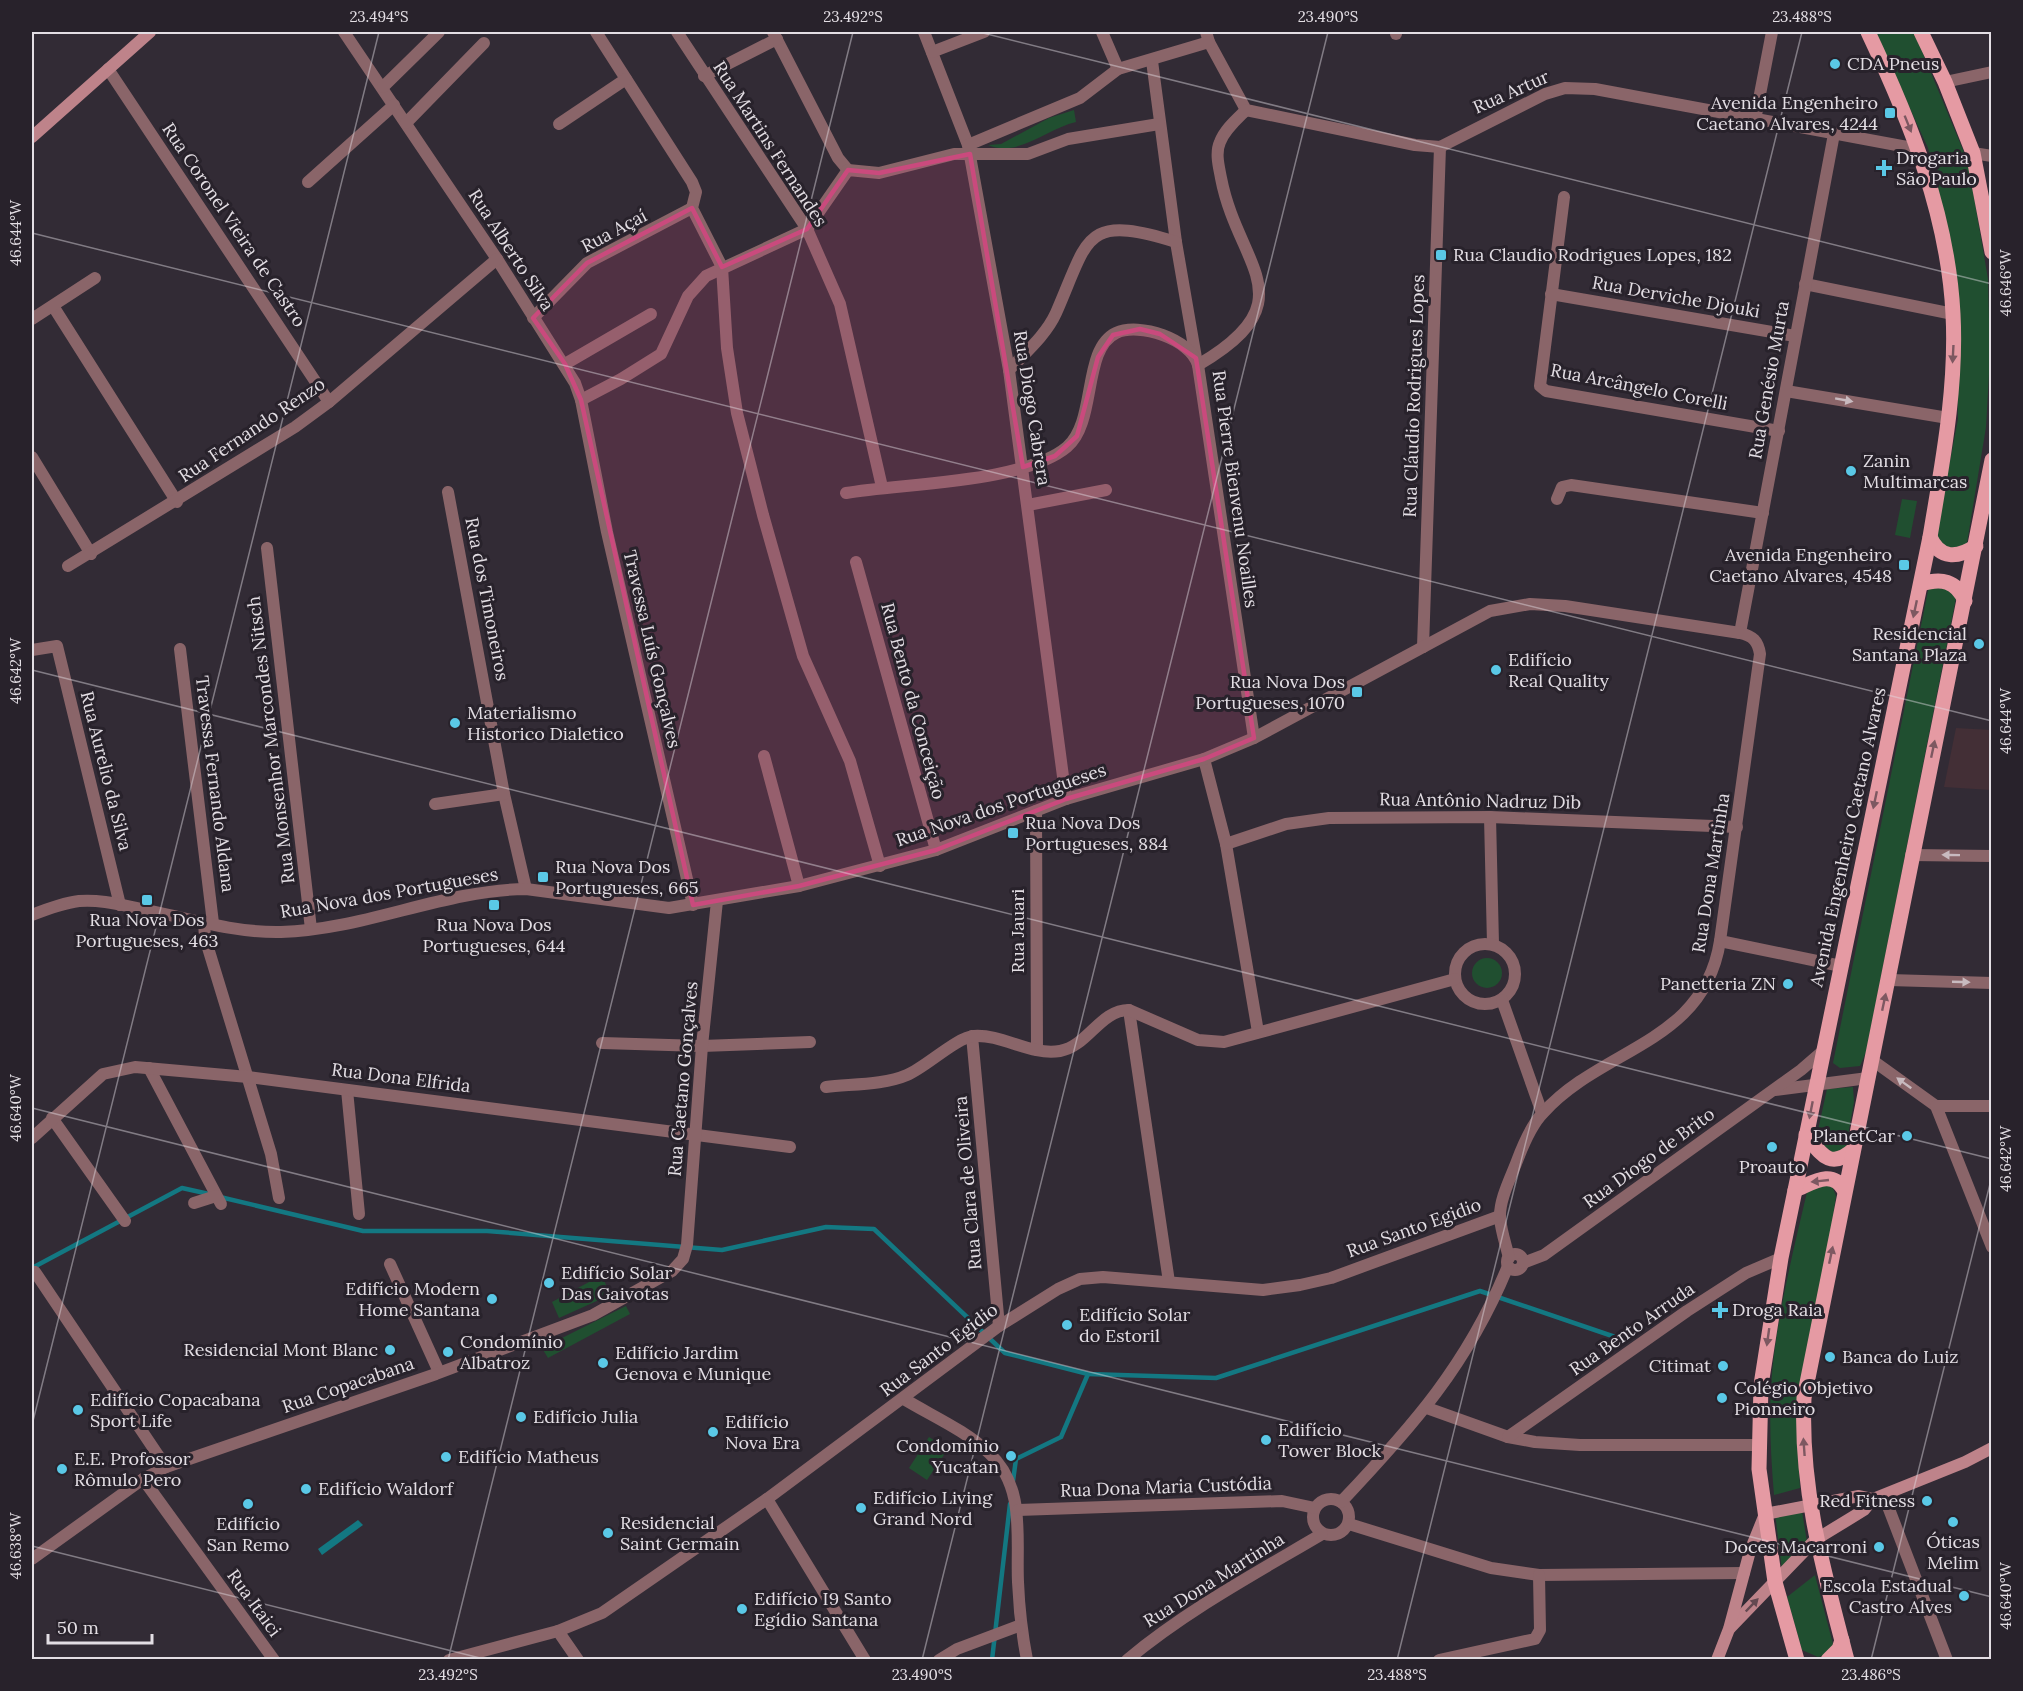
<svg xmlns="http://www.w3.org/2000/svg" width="2023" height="1691" font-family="Lora,serif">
  <rect width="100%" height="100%" fill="#322b35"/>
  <!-- commercial -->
  <polygon fill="#432f36" points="1956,728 1991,730 1991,790 1944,787"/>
  <!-- green -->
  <g fill="#204f30">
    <polygon points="1875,32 1914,32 1968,162 1988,279 1990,357 1986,427 1967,543 1958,551 1947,551 1935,540 1958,419 1954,260 1928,148"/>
    <path d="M1074,110L1076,122C1048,128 1018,158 988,145L1001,144L1049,118Z"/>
    <polygon points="1902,499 1917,501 1910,538 1895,535"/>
    <polygon points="1929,586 1949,587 1956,598 1866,1052 1860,1066 1840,1068 1833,1063"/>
    <circle cx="1487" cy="973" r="15"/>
    <polygon points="1853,1087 1854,1102 1845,1152 1837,1156 1816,1139 1827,1089"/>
    <path d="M1816,1185L1832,1186L1836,1196L1798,1451L1800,1488L1774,1495C1771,1459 1769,1423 1771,1386C1775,1324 1793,1252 1807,1192Z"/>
    <polygon points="602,1275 610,1295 559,1318 552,1302"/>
    <polygon points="626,1306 630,1314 548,1358 542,1348"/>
    <polygon points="929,1437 948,1449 927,1480 909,1468"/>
    <polygon points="1802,1511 1807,1542 1782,1570 1775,1513"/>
    <polygon points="1815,1575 1834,1648 1829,1654 1818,1657 1802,1650 1787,1597"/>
  </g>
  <!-- water -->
  <polygon fill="#137882" points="358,1520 363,1525 322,1555 318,1549"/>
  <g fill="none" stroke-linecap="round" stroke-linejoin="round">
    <!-- stream -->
    <g stroke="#137882" stroke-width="4.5">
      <polyline points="220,1197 363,1231 487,1231 722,1250 826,1227 874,1229 1005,1353 1088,1374 1216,1378 1480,1291 1624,1340"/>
      <polyline points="32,1268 182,1188 209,1194"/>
      <polyline points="1013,1481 1016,1459 1061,1437 1088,1374"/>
      <polyline points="992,1660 1010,1504"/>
    </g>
    <!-- minor -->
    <g stroke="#8a6569" stroke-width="12">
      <polyline points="344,32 497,259 575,383 581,400 607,532 693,905"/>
      <polyline points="596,32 692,182 696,192 692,208 722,267 727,348 737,413 763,515 803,656 850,761 880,866"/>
      <polyline points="677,32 807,229 840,304 882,487"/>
      <polyline points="773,32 838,158 848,170"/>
      <polyline points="924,32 968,145 1009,370 1066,799"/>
      <polyline points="1102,32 1118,69"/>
      <polyline points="1206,32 1209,42 1246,110 1415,145 1440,147 1545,94 1565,88 1595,89 1918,149"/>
      <polyline points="1396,32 1396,34"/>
      <polyline points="932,52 984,32"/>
      <polyline points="1152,61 1176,242 1196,358"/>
      <polyline points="108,69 329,402"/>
      <polyline points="704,76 777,39"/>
      <polyline points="1945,82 1992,72"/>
      <polyline points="383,87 439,32"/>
      <polyline points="1755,120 1772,32"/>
      <polyline points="406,123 484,43"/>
      <polyline points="559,124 626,79"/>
      <polyline points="968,145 1080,98 1118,69 1209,42"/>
      <polyline points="1973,153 1992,156"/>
      <polyline points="308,182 394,105"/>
      <polyline points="1564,197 1540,386 1546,391 1779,431"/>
      <polyline points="1805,284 1953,314"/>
      <polyline points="1551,294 1795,336"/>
      <polyline points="53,306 177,502"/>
      <polyline points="533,318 587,263 692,208"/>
      <polyline points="32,319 95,278"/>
      <polyline points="565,364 651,314"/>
      <path d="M1198,365C1309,300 1238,267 1221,178C1219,167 1215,153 1220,142C1225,129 1237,119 1246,110"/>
      <path d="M1009,370C1026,352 1046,335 1056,313C1089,238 1083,213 1176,242"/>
      <polyline points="1786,391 1948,418"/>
      <polyline points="581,400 621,379 661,354 688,296 706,276 807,229 848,170 879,173 954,154 1028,154 1068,139 1159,124"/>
      <polyline points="32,457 91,554"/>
      <polyline points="448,492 504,794 526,889"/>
      <path d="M846,493C904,483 1024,483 1067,447C1097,422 1082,349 1116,333C1139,322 1191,339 1198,365L1254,738"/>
      <polyline points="1557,499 1562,487 1571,485 1763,513"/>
      <polyline points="1028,505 1106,490"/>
      <polyline points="267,548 311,929"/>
      <polyline points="856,562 936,850"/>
      <polyline points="68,566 295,427 329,402 497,259"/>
      <polyline points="1740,633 1834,134"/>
      <polyline points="1423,647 1440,147"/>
      <polyline points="180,649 213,923"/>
      <polyline points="32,650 57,646 120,905"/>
      <polyline points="764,756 799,886"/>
      <polyline points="1204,759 1226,844 1258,1032"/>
      <polyline points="435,804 504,794"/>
      <polyline points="1036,811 1037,1050"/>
      <polyline points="1490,817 1493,944"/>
      <polyline points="1226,844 1286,824 1329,818 1490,817 1737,827"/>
      <polyline points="1911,855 1992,856"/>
      <polyline points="204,922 205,938 271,1154 279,1198"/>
      <circle cx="1485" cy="974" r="30"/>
      <polyline points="1889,980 1992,983"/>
      <polyline points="1502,1000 1542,1113"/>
      <polyline points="1129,1010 1169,1282"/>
      <polyline points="972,1036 999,1326"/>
      <polyline points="602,1043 702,1046 810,1042"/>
      <polyline points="1872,1060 1936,1106"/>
      <polyline points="149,1068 221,1204"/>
      <path d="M826,1087C851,1084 884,1085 907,1075C926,1067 957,1037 974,1036C1003,1034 1030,1056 1060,1051C1088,1046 1100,1010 1129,1010L1198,1040L1224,1042L1455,979"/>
      <polyline points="347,1090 359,1214"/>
      <polyline points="1775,1090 1868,1078"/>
      <polyline points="1992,1106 1936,1106 1992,1247"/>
      <polyline points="52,1118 125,1221"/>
      <polyline points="32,1138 103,1074 135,1067 248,1077 790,1147"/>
      <polyline points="194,1203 216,1196"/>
      <circle cx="1515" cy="1262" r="8"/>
      <path d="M1509,1258C1506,1245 1501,1231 1500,1218C1499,1200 1511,1177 1517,1161C1523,1145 1531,1125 1543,1113C1602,1047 1704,1044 1720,941"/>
      <polyline points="1523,1263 1544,1255 1801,1070 1823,1051"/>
      <polyline points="390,1264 439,1372"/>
      <polyline points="35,1272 166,1467"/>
      <path d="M904,1399C932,1416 965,1430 989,1453C1026,1487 1016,1537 1018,1582C1019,1608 1022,1634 1027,1660"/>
      <polyline points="1427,1408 1508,1437 1535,1442 1580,1445 1758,1445"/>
      <polyline points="1508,1437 1687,1311 1746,1273 1781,1258"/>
      <polyline points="143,1479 274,1660"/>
      <polyline points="1884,1496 1947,1660"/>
      <circle cx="1331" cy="1517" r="18"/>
      <polyline points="767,1499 865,1660"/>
      <path d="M1341,1502C1413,1426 1468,1364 1508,1266"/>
      <polyline points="1018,1510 1282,1501 1315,1508"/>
      <polyline points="1349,1524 1491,1568 1539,1575 1744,1573"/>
      <polyline points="32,1559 143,1479 166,1467 436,1374 593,1315 672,1271 683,1259 687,1245 702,1046 717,901"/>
      <polyline points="558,1631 578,1660"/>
      <polyline points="449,1660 558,1631 602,1613 767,1499 999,1326 1058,1289 1080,1279 1103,1277 1263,1290 1300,1285 1331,1278 1500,1216"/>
      <polyline points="939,1660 957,1649 1021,1625"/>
      <path d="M1127,1660C1187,1610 1256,1573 1322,1534"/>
      <polyline points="1439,1660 1535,1639 1540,1630 1539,1575"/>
    </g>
    <!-- tertiary -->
    <path stroke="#8a6569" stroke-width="12" d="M32,915C47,909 63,903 79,901C102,899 125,906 147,910C190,919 236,933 281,932C364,930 443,890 526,889L669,908L799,886L936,850L1066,799L1204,759L1254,738L1490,611L1530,604L1565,606L1740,633C1753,636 1758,641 1760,654L1720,941L1841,966"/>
    <!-- secondary -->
    <g stroke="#be838a" stroke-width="12">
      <polyline points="32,137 150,32"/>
      <polyline points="1730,1628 1815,1540 1864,1510 1873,1499"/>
      <polyline points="1717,1660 1729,1629 1750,1551 1765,1514 1859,1496 1873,1499 1965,1462 1992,1448"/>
    </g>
    <!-- primary -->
    <g stroke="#e59aa3" stroke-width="15">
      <polyline points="1921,32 1945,82 1973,153 1992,252"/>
      <path d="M1930,537C1940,560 1958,558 1976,546"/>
      <path d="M1921,584C1941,578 1956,580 1965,601"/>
      <path d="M1806,1135C1820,1152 1829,1171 1853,1150"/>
      <path d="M1795,1190C1811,1184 1832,1168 1844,1190"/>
      <path d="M1797,1660L1775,1582L1759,1469L1761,1385L1781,1258L1930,537C1942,464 1957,389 1953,314C1948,214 1910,121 1868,32"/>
      <polyline points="1828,1660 1839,1649 1842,1640"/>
      <path d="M1847,1660C1824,1572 1800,1490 1804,1398L1992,460"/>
    </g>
  </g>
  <!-- one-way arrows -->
  <defs><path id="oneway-solid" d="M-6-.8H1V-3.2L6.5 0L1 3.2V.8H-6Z" transform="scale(1.5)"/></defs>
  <g fill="#7d5861">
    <use href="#oneway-solid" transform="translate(1908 124) rotate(68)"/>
    <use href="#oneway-solid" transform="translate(1953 354) rotate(93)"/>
    <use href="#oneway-solid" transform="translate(1915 609) rotate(102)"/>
    <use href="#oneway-solid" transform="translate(1933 749) rotate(-78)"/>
    <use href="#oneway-solid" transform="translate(1875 800) rotate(102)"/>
    <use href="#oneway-solid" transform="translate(1884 1002) rotate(-78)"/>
    <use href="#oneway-solid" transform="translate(1811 1110) rotate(101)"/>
    <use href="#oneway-solid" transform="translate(1820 1181) rotate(174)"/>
    <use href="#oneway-solid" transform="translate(1831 1255) rotate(-78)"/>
    <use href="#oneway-solid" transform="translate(1768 1337) rotate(98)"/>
    <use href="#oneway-solid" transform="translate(1804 1447) rotate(-94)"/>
  </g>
  <g fill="#c8babf">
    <use href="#oneway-solid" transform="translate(1844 400) rotate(10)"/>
    <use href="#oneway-solid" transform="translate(1951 855) rotate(-179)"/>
    <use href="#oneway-solid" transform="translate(1961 982) rotate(2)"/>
    <use href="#oneway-solid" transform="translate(1904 1083) rotate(-144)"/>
  </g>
  <use fill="#644951" href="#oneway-solid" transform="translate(1752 1605) rotate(-46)"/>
  <!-- marked area -->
  <path fill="#ca4a7d" fill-opacity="0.2" stroke="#ca4a7d" stroke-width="4.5" stroke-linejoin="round" d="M970,154L1023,467L1055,456L1077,436L1098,357L1113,335L1140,329L1160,334L1196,358L1254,738L1204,759L1066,799L936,850L799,886L693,905L581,400L565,364L533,318L587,263L692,208L722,267L807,229L848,170L879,173Z"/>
  <!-- ticks -->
  <path fill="none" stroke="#e3dee4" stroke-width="1.5" stroke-opacity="0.45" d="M979,32L1992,284M32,233L1992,721M32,670L1992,1159M32,1108L1992,1597M32,1425L379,32M32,1546L488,1660M448,1660L853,32M922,1660L1328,32M1397,1660L1802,32M1871,1660L1992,1176"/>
  <!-- markers -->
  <g fill="#5ac8e6" stroke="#28222b" stroke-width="2">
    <circle cx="1835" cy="64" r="6"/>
    <rect x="1884" y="107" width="12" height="12" rx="3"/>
    <path d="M1881 159h6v6h6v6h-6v6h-6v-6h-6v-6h6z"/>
    <rect x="1435" y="249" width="12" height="12" rx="3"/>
    <circle cx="1851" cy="471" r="6"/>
    <rect x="1898" y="559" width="12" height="12" rx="3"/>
    <circle cx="1979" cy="644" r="6"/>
    <circle cx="1496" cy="670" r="6"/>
    <rect x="1351" y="686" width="12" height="12" rx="3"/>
    <circle cx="455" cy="723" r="6"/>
    <rect x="1007" y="827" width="12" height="12" rx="3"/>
    <rect x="537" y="871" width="12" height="12" rx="3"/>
    <rect x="141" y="894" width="12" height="12" rx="3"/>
    <rect x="488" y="899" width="12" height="12" rx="3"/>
    <circle cx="1788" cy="984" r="6"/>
    <circle cx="1907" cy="1136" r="6"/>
    <circle cx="1772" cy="1147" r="6"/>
    <circle cx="549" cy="1283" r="6"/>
    <circle cx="492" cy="1299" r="6"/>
    <path d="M1717 1301h6v6h6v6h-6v6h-6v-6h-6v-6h6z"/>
    <circle cx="1067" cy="1325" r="6"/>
    <circle cx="390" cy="1350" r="6"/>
    <circle cx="448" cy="1352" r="6"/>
    <circle cx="1830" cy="1357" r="6"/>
    <circle cx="603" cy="1363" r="6"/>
    <circle cx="1723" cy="1366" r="6"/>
    <circle cx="1722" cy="1398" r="6"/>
    <circle cx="78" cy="1410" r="6"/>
    <circle cx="521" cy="1417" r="6"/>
    <circle cx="713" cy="1432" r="6"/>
    <circle cx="1266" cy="1440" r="6"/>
    <circle cx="1011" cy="1456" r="6"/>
    <circle cx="446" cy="1457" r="6"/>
    <circle cx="62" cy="1469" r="6"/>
    <circle cx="306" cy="1489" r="6"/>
    <circle cx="1927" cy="1501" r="6"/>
    <circle cx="248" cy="1504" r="6"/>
    <circle cx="861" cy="1508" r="6"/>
    <circle cx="1953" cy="1522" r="6"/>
    <circle cx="608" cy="1533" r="6"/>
    <circle cx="1879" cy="1547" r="6"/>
    <circle cx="1964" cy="1596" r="6"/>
    <circle cx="742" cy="1609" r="6"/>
  </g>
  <g text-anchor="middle" stroke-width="6" stroke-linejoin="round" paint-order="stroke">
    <!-- poi labels -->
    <g font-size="18" fill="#e3dee4" stroke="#28222b" text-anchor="start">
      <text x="1847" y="70">CDA Pneus</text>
      <text x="1878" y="109" text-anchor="end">Avenida Engenheiro<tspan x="1878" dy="21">Caetano Alvares, 4244</tspan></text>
      <text x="1896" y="164">Drogaria<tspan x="1896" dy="21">São Paulo</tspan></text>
      <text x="1453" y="261">Rua Claudio Rodrigues Lopes, 182</text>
      <text x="1863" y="467">Zanin<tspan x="1863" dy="21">Multimarcas</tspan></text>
      <text x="1892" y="561" text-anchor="end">Avenida Engenheiro<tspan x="1892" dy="21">Caetano Alvares, 4548</tspan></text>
      <text x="1967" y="640" text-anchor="end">Residencial<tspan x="1967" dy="21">Santana Plaza</tspan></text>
      <text x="1508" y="666">Edifício<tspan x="1508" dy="21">Real Quality</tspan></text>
      <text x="1345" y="688" text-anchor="end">Rua Nova Dos<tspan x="1345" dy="21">Portugueses, 1070</tspan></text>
      <text x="467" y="719">Materialismo<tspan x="467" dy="21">Historico Dialetico</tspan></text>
      <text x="1025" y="829">Rua Nova Dos<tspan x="1025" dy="21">Portugueses, 884</tspan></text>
      <text x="555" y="873">Rua Nova Dos<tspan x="555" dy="21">Portugueses, 665</tspan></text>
      <text x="147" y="926" text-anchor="middle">Rua Nova Dos<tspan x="147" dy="21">Portugueses, 463</tspan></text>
      <text x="494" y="931" text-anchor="middle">Rua Nova Dos<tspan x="494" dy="21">Portugueses, 644</tspan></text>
      <text x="1776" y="990" text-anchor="end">Panetteria ZN</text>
      <text x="1895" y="1142" text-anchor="end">PlanetCar</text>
      <text x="1772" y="1173" text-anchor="middle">Proauto</text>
      <text x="561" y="1279">Edifício Solar<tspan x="561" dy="21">Das Gaivotas</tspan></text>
      <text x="480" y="1295" text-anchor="end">Edifício Modern<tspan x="480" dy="21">Home Santana</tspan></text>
      <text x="1732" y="1316">Droga Raia</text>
      <text x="1079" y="1321">Edifício Solar<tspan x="1079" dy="21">do Estoril</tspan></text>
      <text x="460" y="1348">Condomínio<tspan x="460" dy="21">Albatroz</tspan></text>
      <text x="378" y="1356" text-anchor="end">Residencial Mont Blanc</text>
      <text x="615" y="1359">Edifício Jardim<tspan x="615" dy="21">Genova e Munique</tspan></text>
      <text x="1842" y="1363">Banca do Luiz</text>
      <text x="1711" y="1372" text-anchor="end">Citimat</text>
      <text x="1734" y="1394">Colégio Objetivo<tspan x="1734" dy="21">Pionneiro</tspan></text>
      <text x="90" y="1406">Edifício Copacabana<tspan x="90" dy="21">Sport Life</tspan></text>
      <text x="533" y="1423">Edifício Julia</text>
      <text x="725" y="1428">Edifício<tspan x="725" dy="21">Nova Era</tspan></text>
      <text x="1278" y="1436">Edifício<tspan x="1278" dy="21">Tower Block</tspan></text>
      <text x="999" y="1452" text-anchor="end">Condomínio<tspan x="999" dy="21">Yucatan</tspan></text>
      <text x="458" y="1463">Edifício Matheus</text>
      <text x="74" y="1465">E.E. Profossor<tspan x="74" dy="21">Rômulo Pero</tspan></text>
      <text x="318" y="1495">Edifício Waldorf</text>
      <text x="873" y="1504">Edifício Living<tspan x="873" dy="21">Grand Nord</tspan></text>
      <text x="1915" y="1507" text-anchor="end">Red Fitness</text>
      <text x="620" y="1529">Residencial<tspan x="620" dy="21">Saint Germain</tspan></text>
      <text x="248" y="1530" text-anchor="middle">Edifício<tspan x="248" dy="21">San Remo</tspan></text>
      <text x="1953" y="1548" text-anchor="middle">Óticas<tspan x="1953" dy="21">Melim</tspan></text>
      <text x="1867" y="1553" text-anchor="end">Doces Macarroni</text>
      <text x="1952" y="1592" text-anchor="end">Escola Estadual<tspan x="1952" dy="21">Castro Alves</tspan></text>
      <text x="754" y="1605">Edifício I9 Santo<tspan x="754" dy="21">Egídio Santana</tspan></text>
    </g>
    <!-- street labels -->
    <g font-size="18" fill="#e3dee4" stroke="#28222b">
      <text transform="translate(1511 92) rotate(-24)" y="6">Rua Artur</text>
      <text transform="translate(770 144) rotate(57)" y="6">Rua Martins Fernandes</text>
      <text transform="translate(234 225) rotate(56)" y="6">Rua Coronel Vieira de Castro</text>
      <text transform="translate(614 231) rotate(-28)" y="6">Rua Açaí</text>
      <text transform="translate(511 250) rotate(57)" y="6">Rua Alberto Silva</text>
      <text transform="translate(1676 297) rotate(10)" y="6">Rua Derviche Djouki</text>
      <text transform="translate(1769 380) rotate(-80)" y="6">Rua Genésio Murta</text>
      <text transform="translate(1639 387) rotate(11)" y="6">Rua Arcângelo Corelli</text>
      <text transform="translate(1414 396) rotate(-88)" y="6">Rua Cláudio Rodrigues Lopes</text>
      <text transform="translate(1032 408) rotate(81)" y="6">Rua Diogo Cabrera</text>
      <text transform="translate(252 430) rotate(-34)" y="6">Rua Fernando Renzo</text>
      <text transform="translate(1235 489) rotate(82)" y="6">Rua Pierre Bienvenu Noailles</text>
      <text transform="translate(487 599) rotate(79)" y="6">Rua dos Timoneiros</text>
      <text transform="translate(652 649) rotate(77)" y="6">Travessa Luís Gonçalves</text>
      <text transform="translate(913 701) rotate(75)" y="6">Rua Bento da Conceição</text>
      <text transform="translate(271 740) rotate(-97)" y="6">Rua Monsenhor Marcondes Nitsch</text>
      <text transform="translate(106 771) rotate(76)" y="6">Rua Aurelio da Silva</text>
      <text transform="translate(215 784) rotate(83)" y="6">Travessa Fernando Aldana</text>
      <text transform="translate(1480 801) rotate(1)" y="6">Rua Antônio Nadruz Dib</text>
      <text transform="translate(1001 805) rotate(-19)" y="6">Rua Nova dos Portugueses</text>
      <text transform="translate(1848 837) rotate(-78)" y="6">Avenida Engenheiro Caetano Alvares</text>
      <text transform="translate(1711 873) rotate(-81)" y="6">Rua Dona Martinha</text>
      <text transform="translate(389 893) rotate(-10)" y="6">Rua Nova dos Portugueses</text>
      <text transform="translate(1018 931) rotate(-90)" y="6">Rua Jauari</text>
      <text transform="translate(401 1078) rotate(7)" y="6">Rua Dona Elfrida</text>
      <text transform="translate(683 1079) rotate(-85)" y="6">Rua Caetano Gonçalves</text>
      <text transform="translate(1649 1158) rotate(-36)" y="6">Rua Diogo de Brito</text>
      <text transform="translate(968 1183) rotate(-95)" y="6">Rua Clara de Oliveira</text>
      <text transform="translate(1414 1228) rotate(-20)" y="6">Rua Santo Egidio</text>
      <text transform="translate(1632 1329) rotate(-35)" y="6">Rua Bento Arruda</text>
      <text transform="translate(939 1350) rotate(-37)" y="6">Rua Santo Egidio</text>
      <text transform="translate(348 1385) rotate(-19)" y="6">Rua Copacabana</text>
      <text transform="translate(1166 1487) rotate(-2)" y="6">Rua Dona Maria Custódia</text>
      <text transform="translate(1214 1580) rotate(-32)" y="6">Rua Dona Martinha</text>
      <text transform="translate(254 1603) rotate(54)" y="6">Rua Itaici</text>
    </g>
  </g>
  <!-- border -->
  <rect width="2023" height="1691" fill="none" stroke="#28222b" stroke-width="66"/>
  <!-- scale -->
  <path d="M48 1634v9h104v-9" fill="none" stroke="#e3dee4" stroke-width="3"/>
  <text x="57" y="1634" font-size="18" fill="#e3dee4" stroke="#28222b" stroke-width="4.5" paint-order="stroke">50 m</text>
  <rect x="33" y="33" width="1957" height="1625" fill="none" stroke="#e3dee4" stroke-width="2"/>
  <g font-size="15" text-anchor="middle" fill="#e3dee4">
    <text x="379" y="22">23.494°S</text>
    <text x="853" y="22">23.492°S</text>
    <text x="1328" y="22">23.490°S</text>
    <text x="1802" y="22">23.488°S</text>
    <text transform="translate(16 233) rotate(-90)" y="5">46.644°W</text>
    <text transform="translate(2006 283) rotate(-90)" y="5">46.646°W</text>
    <text transform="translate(16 671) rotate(-90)" y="5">46.642°W</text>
    <text transform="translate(2006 721) rotate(-90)" y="5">46.644°W</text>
    <text transform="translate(16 1108) rotate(-90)" y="5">46.640°W</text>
    <text transform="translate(2006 1159) rotate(-90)" y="5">46.642°W</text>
    <text transform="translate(16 1546) rotate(-90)" y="5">46.638°W</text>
    <text transform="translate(2006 1596) rotate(-90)" y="5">46.640°W</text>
    <text x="448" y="1680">23.492°S</text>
    <text x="922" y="1680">23.490°S</text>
    <text x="1397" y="1680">23.488°S</text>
    <text x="1871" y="1680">23.486°S</text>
  </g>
</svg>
